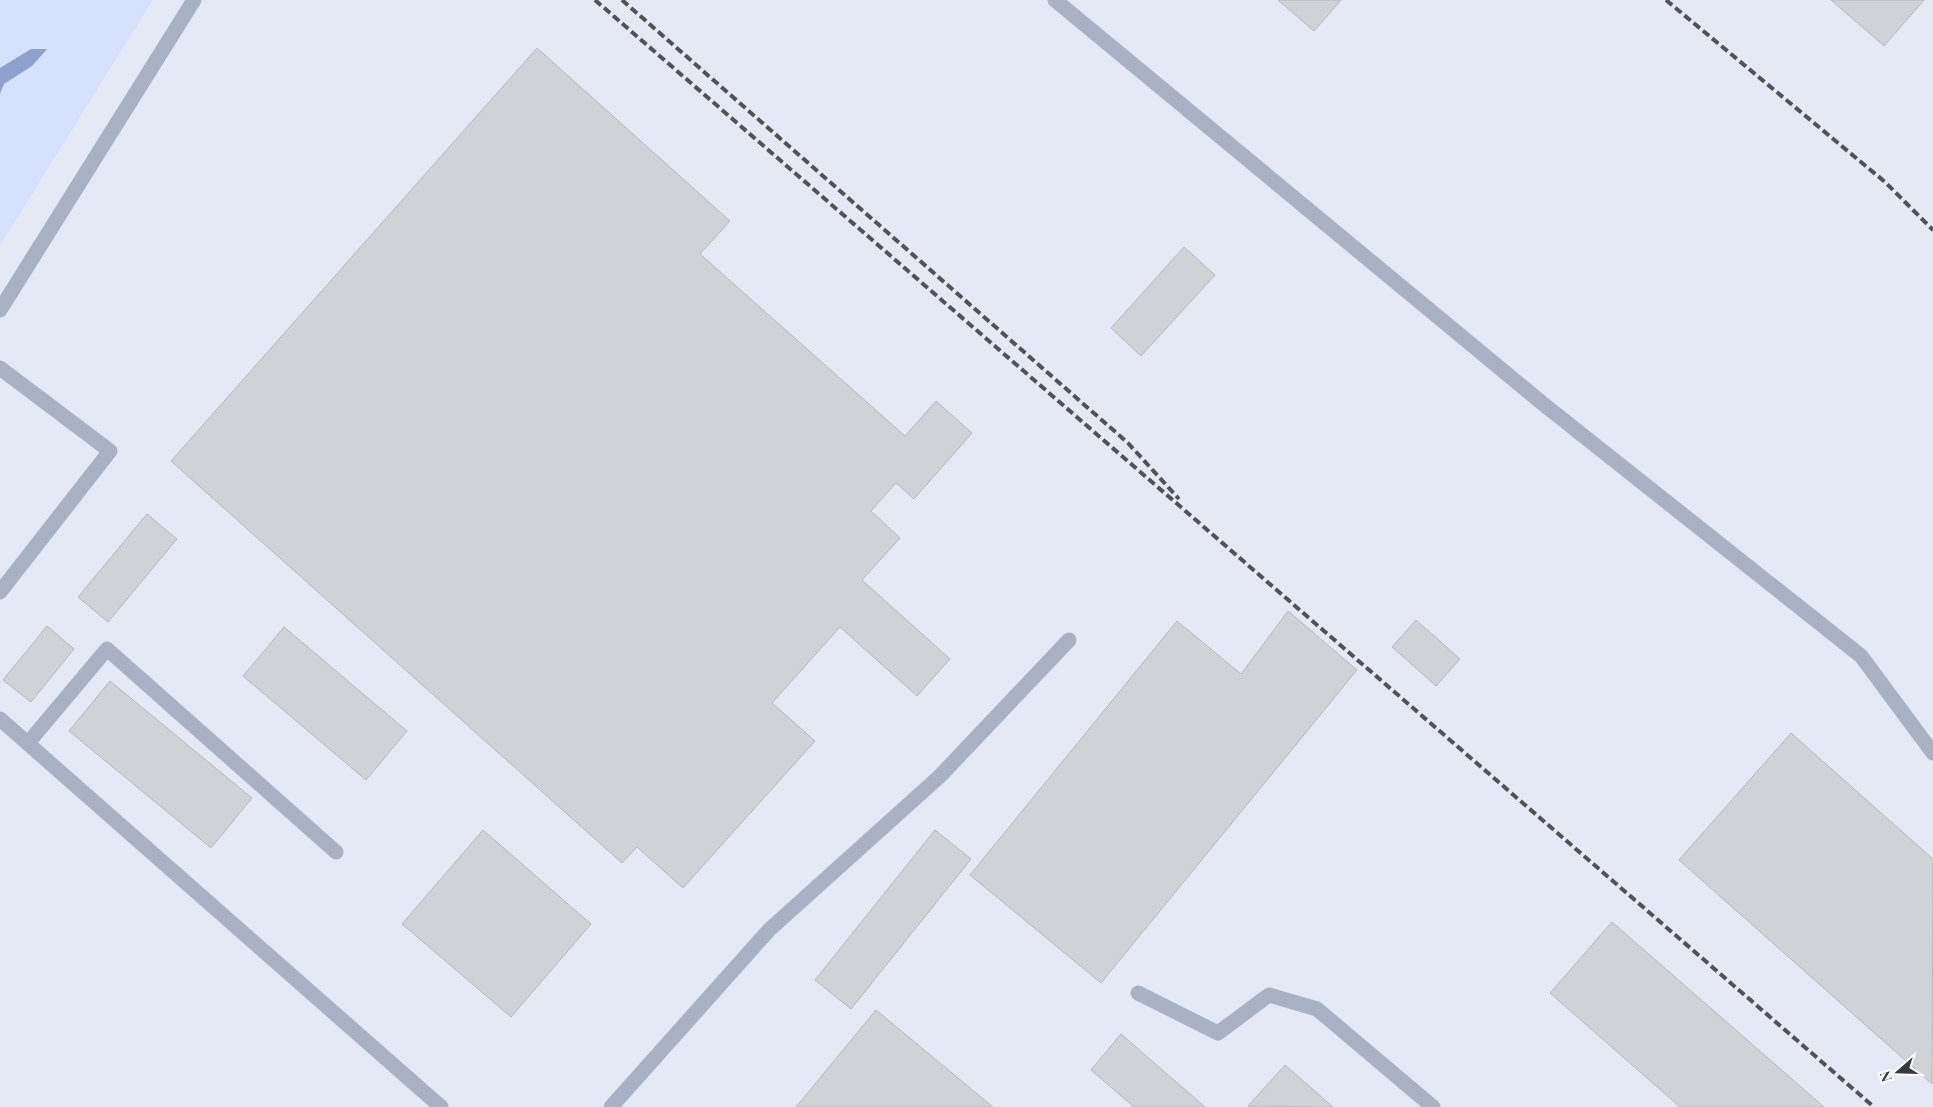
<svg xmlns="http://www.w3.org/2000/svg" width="1933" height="1107" font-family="'Playfair Display',serif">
  <rect width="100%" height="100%" fill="#f1f3f7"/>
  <!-- built -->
  <polygon fill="#e4e9f5" points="153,0 1933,0 1933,1107 0,1107 0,246"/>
  <!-- green -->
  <polygon fill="#d6e1fe" points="0,0 153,0 0,246 0,94 4,84 32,66 0,68"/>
  <!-- water -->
  <polygon fill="#8fa2ce" points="31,49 47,49 32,66 4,84 0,94 0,68"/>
  <!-- building -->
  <g fill="#d1d2d7" stroke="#b7b8bc">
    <polygon points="1278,0 1341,0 1314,31"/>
    <polygon points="1831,0 1924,0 1884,46"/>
    <polygon points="537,48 730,221 700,254 905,436 936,401 972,433 914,499 896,483 871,511 900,538 862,580 950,659 917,696 840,627 772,703 815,741 683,888 637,847 622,863 171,461"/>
    <polygon points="1184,247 1215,275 1141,356 1111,328"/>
    <polygon points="147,514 177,539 108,622 78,597"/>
    <polygon points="1288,611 1357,670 1101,983 970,875 1177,621 1241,674"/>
    <polygon points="1416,620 1460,659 1436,686 1392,647"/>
    <polygon points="47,626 74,649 31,702 3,680"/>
    <polygon points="284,627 407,731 366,780 243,676"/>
    <polygon points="110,681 252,798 211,848 69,731"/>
    <polygon points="1791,733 1933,859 1932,1084 1679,860"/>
    <polygon points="483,830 591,924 511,1017 402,924"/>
    <polygon points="935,830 971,859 851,1009 815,980"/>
    <polygon points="1612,922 1824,1107 1680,1107 1550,993"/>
    <polygon points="876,1010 993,1107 796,1107"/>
    <polygon points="1121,1034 1205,1107 1134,1107 1091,1070"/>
    <polygon points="1285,1065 1333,1107 1248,1106"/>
  </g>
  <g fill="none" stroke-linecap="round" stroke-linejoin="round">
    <!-- minor -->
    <g stroke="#a9b1c5" stroke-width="15">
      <polyline points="1055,0 1542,403 1861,656 1933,753"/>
      <polyline points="0,310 194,0"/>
      <polyline points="0,368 110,451 0,592"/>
      <polyline points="0,719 441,1107"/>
      <polyline points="28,743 107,649 336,852"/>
      <polyline points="1138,993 1218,1033 1269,995 1317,1009 1433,1107"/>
      <polyline points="611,1107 769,930 940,776 1069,640"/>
    </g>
    <!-- rail -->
    <g stroke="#525355" stroke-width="4" stroke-dasharray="8 4" stroke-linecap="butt">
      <polyline points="595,0 1874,1107"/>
      <polyline points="622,0 1128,443 1179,499"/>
      <polyline points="1666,0 1885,182 1933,230"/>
    </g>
  </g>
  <!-- north arrow -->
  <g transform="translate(1898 1072) rotate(250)" stroke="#ffffff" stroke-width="4" paint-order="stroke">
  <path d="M0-4L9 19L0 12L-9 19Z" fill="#38393a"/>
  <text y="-8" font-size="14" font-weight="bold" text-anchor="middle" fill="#38393a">N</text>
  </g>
</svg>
